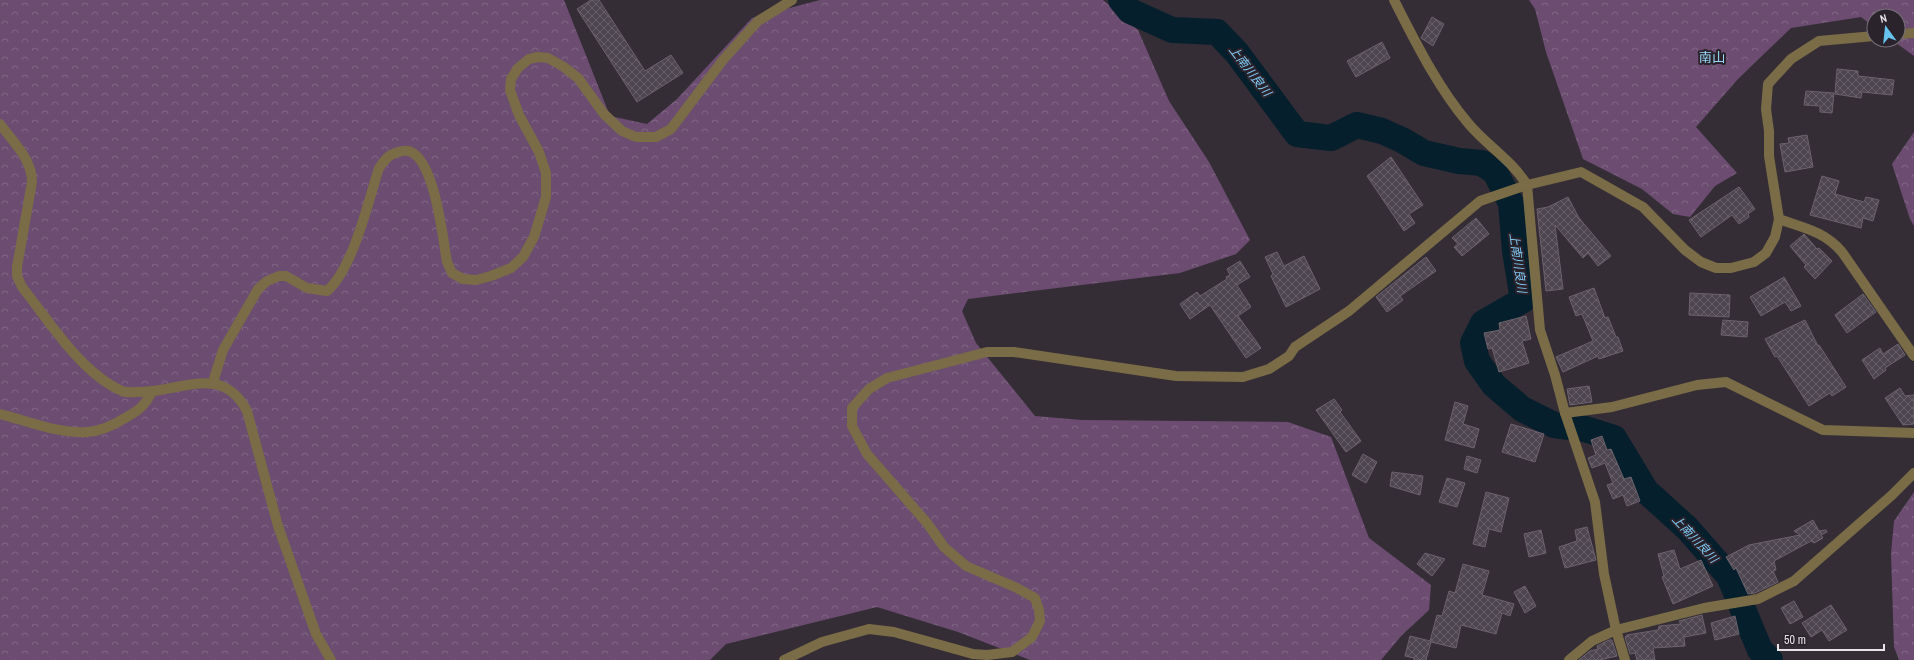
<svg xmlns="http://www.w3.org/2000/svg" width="1914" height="660" font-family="'Archivo Narrow','Noto Sans JP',sans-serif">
  <defs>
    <pattern id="forest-crowns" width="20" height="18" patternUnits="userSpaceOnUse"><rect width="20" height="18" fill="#6c4d71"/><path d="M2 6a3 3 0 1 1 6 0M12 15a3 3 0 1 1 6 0" fill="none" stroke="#816685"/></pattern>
    <pattern id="building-cross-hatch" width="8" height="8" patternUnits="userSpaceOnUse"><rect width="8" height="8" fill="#4d454f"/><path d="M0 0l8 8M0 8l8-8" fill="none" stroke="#676068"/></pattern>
  </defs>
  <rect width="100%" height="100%" fill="#342d36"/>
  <!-- forest -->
  <g fill="url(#forest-crowns)">
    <polygon points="0,0 564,0 610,116 647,124 677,99 752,18 820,0 1103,0 1138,30 1169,101 1209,162 1250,240 1236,254 1180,273 968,299 962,311 976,343 1035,416 1081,420 1288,422 1331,437 1369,538 1431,585 1429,610 1402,635 1381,660 1030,660 958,632 877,607 726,644 710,660 0,660"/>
    <polygon points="1529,0 1914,0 1914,56 1892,40 1898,40 1898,16 1874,16 1874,27 1861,17 1791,28 1738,79 1696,127 1737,173 1715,186 1690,217 1673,214 1642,189 1583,159 1546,52 1535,9"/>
    <polygon points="1914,132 1914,226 1910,219 1892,164"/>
    <polygon points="1914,492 1914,660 1899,660 1894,647 1891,554 1894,521"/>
  </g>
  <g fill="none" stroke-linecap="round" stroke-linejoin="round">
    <!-- river -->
    <polyline stroke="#051f2c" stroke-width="26" points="1121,0 1130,11 1172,30 1217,32 1237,53 1297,134 1331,138 1357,125 1382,131 1402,140 1424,153 1459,161 1482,163 1495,172 1511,203 1515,251 1523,300 1483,323 1473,343 1477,361 1494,385 1522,409 1554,425 1585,429 1614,438 1646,491 1687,528 1729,576 1760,650 1770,660"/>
  </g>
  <!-- building -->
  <g fill="url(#building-cross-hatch)" stroke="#6b626c">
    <polygon points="591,0 599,0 645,71 671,55 683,73 637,102 577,9"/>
    <polygon points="1432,17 1444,24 1433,46 1421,38"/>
    <polygon points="1382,42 1390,58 1356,77 1347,61"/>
    <polygon points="1837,69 1858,71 1858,76 1894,80 1892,95 1862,92 1861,98 1835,94"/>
    <polygon points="1806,91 1834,93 1832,113 1820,112 1820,106 1804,105"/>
    <polygon points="1807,135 1813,167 1785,172 1780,144 1789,143 1788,138"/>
    <polygon points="1391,157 1423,205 1409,214 1415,223 1404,231 1367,176"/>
    <polygon points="1822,176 1839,181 1835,194 1864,202 1866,197 1879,200 1873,221 1863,218 1861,228 1810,215"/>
    <polygon points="1739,187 1755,209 1748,214 1749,217 1739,224 1732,215 1701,237 1689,220"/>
    <polygon points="1568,197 1579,218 1611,256 1598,266 1588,253 1583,258 1555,225 1563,289 1546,291 1537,209 1548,207"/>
    <polygon points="1476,218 1489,234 1462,256 1454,247 1458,244 1452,238"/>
    <polygon points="1804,234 1817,249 1819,248 1832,261 1815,279 1804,267 1806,265 1790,246"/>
    <polygon points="1277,252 1284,266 1304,256 1320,289 1286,307 1271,276 1273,274 1265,257"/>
    <polygon points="1426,257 1436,271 1400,296 1403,300 1387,312 1376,297"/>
    <polygon points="1240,261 1250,277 1237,285 1251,307 1238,316 1261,348 1246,358 1210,305 1190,319 1180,304 1197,292 1200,296 1227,279 1226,277 1230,275 1227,269"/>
    <polygon points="1784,277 1801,306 1791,311 1785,302 1761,316 1750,297"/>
    <polygon points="1594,288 1605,318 1608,317 1616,337 1618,337 1623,351 1599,359 1598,356 1563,372 1556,357 1593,341 1582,314 1576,316 1569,297"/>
    <polygon points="1690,293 1730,295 1729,317 1689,315"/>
    <polygon points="1863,294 1876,312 1847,333 1835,315"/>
    <polygon points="1526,316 1531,339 1522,341 1529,363 1499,372 1492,348 1488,349 1484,333 1500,330 1499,323"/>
    <polygon points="1723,320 1748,322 1747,337 1721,335"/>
    <polygon points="1805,320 1818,346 1819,345 1846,387 1832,396 1830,393 1809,406 1777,356 1775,357 1765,339"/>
    <polygon points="1898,344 1905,355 1885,368 1886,370 1874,379 1862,360 1880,348 1883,354"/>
    <polygon points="1589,386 1592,402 1570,405 1567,389"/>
    <polygon points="1900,388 1905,396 1914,395 1914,424 1903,425 1885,398"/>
    <polygon points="1334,399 1342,410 1340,412 1361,441 1346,452 1316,410"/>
    <polygon points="1455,402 1468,406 1463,424 1479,429 1474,448 1445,440"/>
    <polygon points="1511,424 1544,434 1535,462 1502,452"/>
    <polygon points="1602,436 1607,450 1611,449 1624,479 1631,477 1640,501 1627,506 1623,495 1613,499 1607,485 1613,483 1605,463 1592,468 1588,458 1596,455 1591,440"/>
    <polygon points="1363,454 1377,462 1366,483 1352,475"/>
    <polygon points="1467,456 1481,460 1477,473 1464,469"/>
    <polygon points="1392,472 1423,476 1420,495 1390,486"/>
    <polygon points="1447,478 1465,483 1457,507 1439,502"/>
    <polygon points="1486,492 1509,498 1501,532 1489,529 1485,547 1473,544"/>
    <polygon points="1813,520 1819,531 1826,530 1827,532 1821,535 1823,538 1814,543 1811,541 1774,561 1776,570 1773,571 1778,582 1755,593 1748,594 1736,568 1734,570 1726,557 1749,545 1800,535 1794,531"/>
    <polygon points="1587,527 1596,560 1565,568 1559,547 1577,541 1575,530"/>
    <polygon points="1541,530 1546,553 1529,557 1524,534"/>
    <polygon points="1674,550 1680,569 1701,560 1713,586 1673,604 1662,577 1664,576 1658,554"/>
    <polygon points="1425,553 1445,559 1432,576 1417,564"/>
    <polygon points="1463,564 1489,571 1482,595 1514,604 1510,616 1502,613 1496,634 1461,625 1456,648 1431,642 1426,660 1414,660 1414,658 1405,656 1410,636 1430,641 1437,615 1442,616 1449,591 1455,593"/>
    <polygon points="1525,586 1536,606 1525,613 1514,592"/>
    <polygon points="1794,601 1803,617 1790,624 1781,608"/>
    <polygon points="1831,605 1847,630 1829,641 1822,630 1811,637 1802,623"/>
    <polygon points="1702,615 1706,633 1684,637 1685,646 1653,648 1655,660 1637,660 1635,653 1630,654 1625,637 1627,635 1658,630 1659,626 1681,624 1679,621"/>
    <polygon points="1735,616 1739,634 1715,640 1711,623"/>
    <polygon points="1609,640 1612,640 1617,656 1599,660 1579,660 1590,651 1598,649 1597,646"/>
  </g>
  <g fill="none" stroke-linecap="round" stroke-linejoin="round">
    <!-- minor -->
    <g stroke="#796c46" stroke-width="10">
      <path d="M1394,0C1416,43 1437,86 1468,123C1487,146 1510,158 1527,185L1540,330L1555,375L1565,413L1595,502L1604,574L1616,630L1625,660"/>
      <polyline points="1898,34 1914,33"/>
      <path d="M0,124C13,142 32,159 32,182L17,267V276L22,287C49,321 81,373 122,391C127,393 135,392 140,392C180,392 222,363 247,411L278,526L316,634L331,660"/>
      <path d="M1779,219C1804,228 1824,231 1842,252L1914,356"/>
      <path d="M213,382L223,350L258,289L267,281L279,276H286L307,288L327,291C353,269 368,202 379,168C386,158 390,153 403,151C434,146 443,241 447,262L452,273L463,279L476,280L491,276L511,268L523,257L534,237L546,197V173L539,152L519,115L510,90L511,79L518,68L529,59L538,57L548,58L564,67L578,78L604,114L622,131L636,137H656L671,129L723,60L758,21L792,0"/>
      <polyline points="1565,413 1612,407 1697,385 1726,382 1823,430 1914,433"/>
      <path d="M0,414C28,421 59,434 87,432C101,431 114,425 125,418C138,411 146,405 152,391"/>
      <polyline points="784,660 822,642 869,629 894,632 973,654 987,655 1012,652 1032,637 1040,621 1039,610 1035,598 1017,588 966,566 944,547 927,523 867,454 852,426 852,408 869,389 887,378 987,352 1014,352 1176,376 1243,377 1269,369 1289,356 1295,347 1349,311 1480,201 1527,185 1581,172 1643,207 1685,250 1701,262 1716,268 1731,268 1754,262 1766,253 1775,237 1779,219 1769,156 1769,131 1766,109 1768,84 1791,59 1819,41 1874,36"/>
      <polyline points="1569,660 1592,641 1616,630 1704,608 1758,599 1794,581 1892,495 1914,473"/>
    </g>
  </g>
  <g text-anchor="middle" stroke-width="4" stroke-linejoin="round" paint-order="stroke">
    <!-- water labels -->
    <g font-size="12" font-style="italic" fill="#7fccf7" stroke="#2a232c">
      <text transform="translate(1250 71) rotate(52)" y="4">上南川良川</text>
      <text transform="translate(1518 263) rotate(82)" y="4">上南川良川</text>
      <text transform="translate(1695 539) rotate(47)" y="4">上南川良川</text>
    </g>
    <!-- quarter labels -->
    <g font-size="13" fill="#9bddfd" stroke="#2a232c">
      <text x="1712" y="62">南山</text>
    </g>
  </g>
  <!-- north arrow -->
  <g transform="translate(1886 28) rotate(345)"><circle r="19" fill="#2a232c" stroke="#767078"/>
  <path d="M0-3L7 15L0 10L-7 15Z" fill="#66c4ef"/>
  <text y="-6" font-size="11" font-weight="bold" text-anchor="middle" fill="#e9e4ea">N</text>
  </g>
  <!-- scale -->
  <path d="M1778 644v6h106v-6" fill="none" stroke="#e9e4ea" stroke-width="2"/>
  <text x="1784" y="644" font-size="12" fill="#e9e4ea" stroke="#2a232c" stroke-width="3" paint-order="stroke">50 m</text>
</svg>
